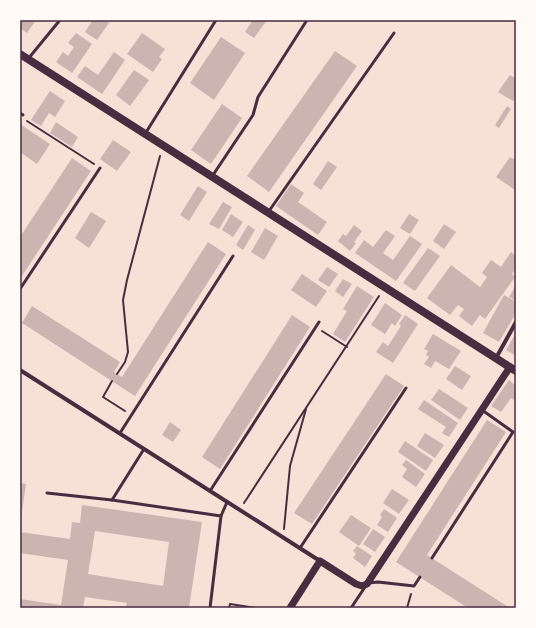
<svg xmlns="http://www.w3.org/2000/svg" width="536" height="628" font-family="'IBM Plex Serif',serif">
  <rect width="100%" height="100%" fill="#f7e1d7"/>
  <!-- building -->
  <g fill="#ccb4b1" fill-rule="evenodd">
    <polygon points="20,20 36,20 27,33 20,28"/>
    <polygon points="93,20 105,20 109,23 97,40 85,32"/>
    <polygon points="253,20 267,20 254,38 245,32"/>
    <polygon points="76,33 92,44 72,73 56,62 63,52 68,56 74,47 68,43"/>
    <polygon points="142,33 165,49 159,57 162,59 153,72 127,54"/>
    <polygon points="221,37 245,53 214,100 190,83"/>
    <polygon points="335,51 357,66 269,192 247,176"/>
    <polygon points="114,52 125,60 102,94 77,77 85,66 98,75"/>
    <polygon points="134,70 149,80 130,106 116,95"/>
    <polygon points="510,75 516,79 516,96 513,101 498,92"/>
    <polygon points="50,91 65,101 55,117 49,113 41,126 31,120"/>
    <polygon points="222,104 242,118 211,164 191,150"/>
    <polygon points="507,106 511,109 499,128 495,125"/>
    <polygon points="56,122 78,137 72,147 50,133"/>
    <polygon points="20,124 50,144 37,164 20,152"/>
    <polygon points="113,140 131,152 117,171 100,159"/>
    <polygon points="516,155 516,189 515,190 496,177 510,157 513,159"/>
    <polygon points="72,158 91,171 20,279 20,237"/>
    <polygon points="328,161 337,167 321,190 313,184"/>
    <polygon points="291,184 304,193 298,202 327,222 318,235 276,206"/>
    <polygon points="198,186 207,192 189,221 180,215"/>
    <polygon points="223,202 232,207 219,229 209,224"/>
    <polygon points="91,212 106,221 89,248 75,238"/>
    <polygon points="231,214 243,222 233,237 222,230"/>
    <polygon points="409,214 419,220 410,234 400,228"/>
    <polygon points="444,224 456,232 444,249 433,241"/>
    <polygon points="248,225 255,230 243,250 236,245"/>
    <polygon points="354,225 362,231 354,242 356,243 350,251 338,241 343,234 346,236"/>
    <polygon points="265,228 278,236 264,260 251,252"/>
    <polygon points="386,230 395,236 383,253 393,260 410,236 422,244 396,281 355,253 364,240 373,247"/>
    <polygon points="208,242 226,254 135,396 22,323 32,306 120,362 114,372 122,377"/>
    <polygon points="428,248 440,256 415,291 403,283"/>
    <polygon points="511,252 516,256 516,268 512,274 515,277 485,319 480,315 472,326 459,316 464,309 458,305 450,315 427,298 451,265 480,287 487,277 482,273 491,260 501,267"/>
    <polygon points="327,267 338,274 329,287 318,280"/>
    <polygon points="302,274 327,291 316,307 291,290"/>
    <polygon points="343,279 352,284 343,297 335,291"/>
    <polygon points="516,285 516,301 509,297"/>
    <polygon points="357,286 374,297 345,342 333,334 347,311 343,309"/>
    <polygon points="504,295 516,302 516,313 499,342 483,333"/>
    <polygon points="385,303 402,315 395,326 392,323 385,334 371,325"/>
    <polygon points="292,315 310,327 220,469 202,457"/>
    <polygon points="405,315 418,324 393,363 376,352 383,342 388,346 401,326 399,324"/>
    <polygon points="516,333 516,356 506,350"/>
    <polygon points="433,334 461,351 449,369 435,361 431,368 424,364 429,357 426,355 428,351 424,349"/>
    <polygon points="455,366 471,376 462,390 446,379"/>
    <polygon points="386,374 404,386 312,524 294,513"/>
    <polygon points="509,380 516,386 516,401 511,398 501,412 491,406"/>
    <polygon points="439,389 468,408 460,420 431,400"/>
    <polygon points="424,400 458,423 449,437 442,433 446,427 418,409"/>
    <polygon points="487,420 506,432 427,555 510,608 468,608 396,562"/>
    <polygon points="170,422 181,430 173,442 162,435"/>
    <polygon points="425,433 444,445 435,458 417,446"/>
    <polygon points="405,441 433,460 426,471 398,452"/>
    <polygon points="406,460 425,474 416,487 402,477 407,469 402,465"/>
    <polygon points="20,483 26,484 21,518 20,518"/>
    <polygon points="392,489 409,500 399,514 383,503"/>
    <path d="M82,505L202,522L189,608H125L127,603L85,597L83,608H20V599L61,605L68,560L20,553V532L70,539L72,522L80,523ZM95,531L169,542L163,586L88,574Z"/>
    <polygon points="384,509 397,518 388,532 377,525 382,517 380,515"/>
    <polygon points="351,515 371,528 359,546 339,532"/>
    <polygon points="373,529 385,537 375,552 363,544"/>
    <polygon points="357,546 372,556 365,567 353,558 356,554 353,551"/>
  </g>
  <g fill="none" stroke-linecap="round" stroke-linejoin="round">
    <!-- path -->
    <g stroke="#4a2c40" stroke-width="2">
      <polyline points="27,121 94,164"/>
      <polyline points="322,331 347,347"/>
      <polyline points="117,374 125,362 128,352 123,300 127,280 160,156"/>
      <polyline points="112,381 103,397 125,411"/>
      <polyline points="244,503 379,296"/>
      <polyline points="284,529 290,466 306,409"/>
      <polyline points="229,608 230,604 256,608"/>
      <polyline points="407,608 411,594"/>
    </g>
    <!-- service -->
    <g stroke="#4a2c40" stroke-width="3">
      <polyline points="28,59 60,20"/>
      <polyline points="20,113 23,115"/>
      <polyline points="145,134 216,20"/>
      <polyline points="213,175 253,115 258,97 307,20"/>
      <polyline points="269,211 394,33"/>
      <polyline points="20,289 100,168"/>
      <polyline points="120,433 233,256"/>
      <polyline points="210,491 319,322"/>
      <polyline points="47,493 112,500 221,516 210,608"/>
      <polyline points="112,500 144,449"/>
      <polyline points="221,516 227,502"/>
      <polyline points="300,548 406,388"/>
      <polyline points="432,558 513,432 482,410"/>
      <polyline points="369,583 378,582 414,586 420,577"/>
      <polyline points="351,608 365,587"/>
    </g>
    <!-- minor -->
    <g stroke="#4a2c40" stroke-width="4">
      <polyline points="496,358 516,322"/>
      <polyline points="20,370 320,561"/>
    </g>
    <!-- tertiary -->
    <polyline stroke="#4a2c40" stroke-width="7" points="290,608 320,561 356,584 362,586 367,584 510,367"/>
    <!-- secondary -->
    <polyline stroke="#4a2c40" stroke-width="8" points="20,54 516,371"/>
  </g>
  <!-- border -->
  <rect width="536" height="628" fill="none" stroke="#fffaf5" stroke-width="42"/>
  <rect x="21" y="21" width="494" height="586" fill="none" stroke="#4a2c40" stroke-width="1.5"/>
</svg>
